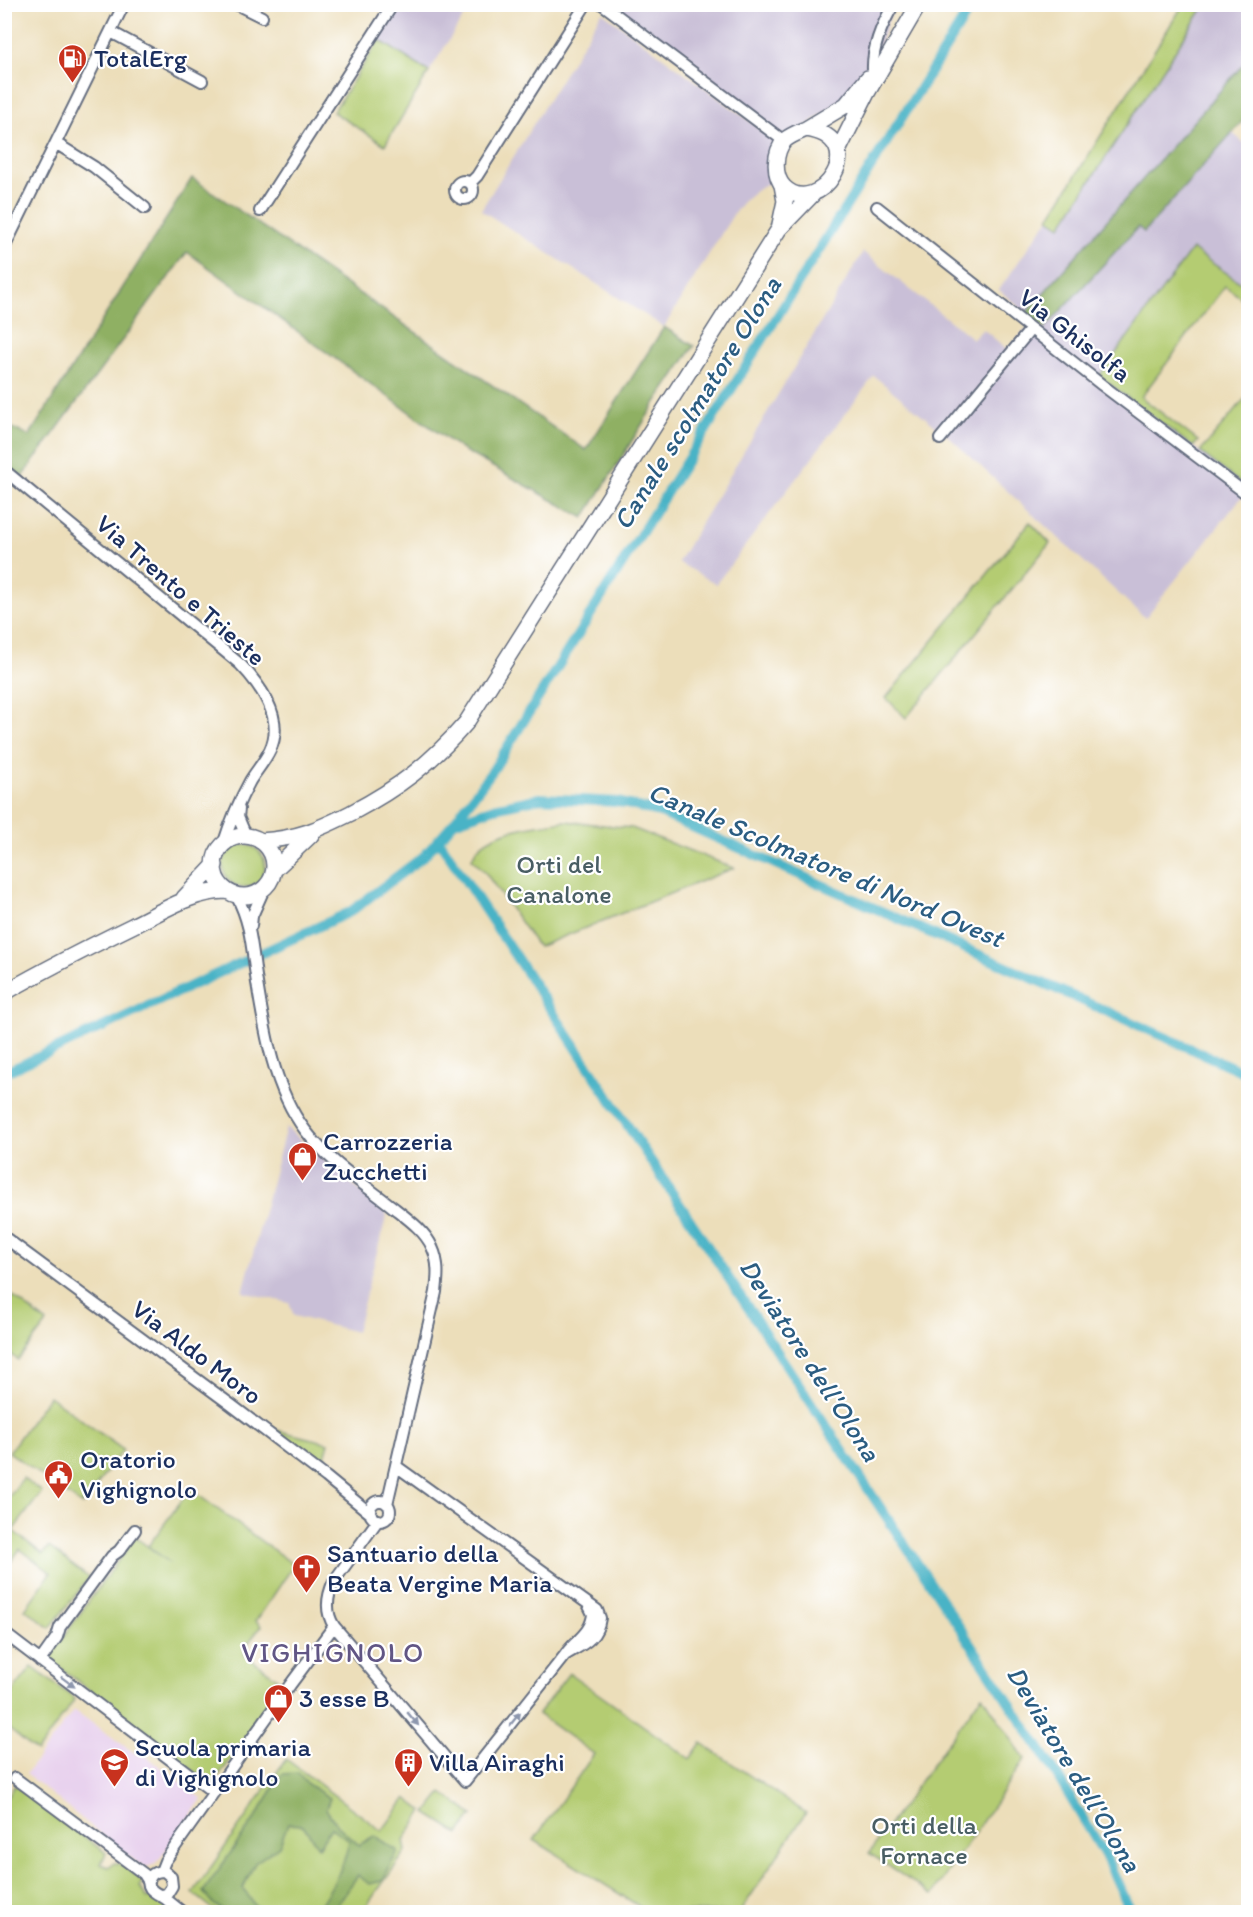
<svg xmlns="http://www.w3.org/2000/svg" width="1253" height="1917" viewBox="0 0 1253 1917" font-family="Itim,sans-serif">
<rect width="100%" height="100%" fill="#fff"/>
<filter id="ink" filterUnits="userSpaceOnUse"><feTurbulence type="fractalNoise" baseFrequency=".0167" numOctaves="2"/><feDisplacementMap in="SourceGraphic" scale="12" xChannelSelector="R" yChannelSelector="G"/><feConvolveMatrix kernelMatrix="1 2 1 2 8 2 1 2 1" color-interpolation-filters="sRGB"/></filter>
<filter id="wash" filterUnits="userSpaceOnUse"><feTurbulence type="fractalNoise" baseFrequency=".008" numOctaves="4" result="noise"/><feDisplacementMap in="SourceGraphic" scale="24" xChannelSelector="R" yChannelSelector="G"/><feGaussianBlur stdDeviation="1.35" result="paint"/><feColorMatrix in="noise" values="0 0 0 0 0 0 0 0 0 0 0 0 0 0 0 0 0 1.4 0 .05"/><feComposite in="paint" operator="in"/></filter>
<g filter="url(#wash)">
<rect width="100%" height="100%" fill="#ecdeba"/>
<path fill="#e8d2ee" d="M74 1710 137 1755 141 1752 202 1799 156 1864 146 1867 136 1862 26 1774Z"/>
<path fill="#c9bfd7" d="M396 5H471L429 72 375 37Z
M613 5H894L873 62 860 88 784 141 638 28Z
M1205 5H1248V59L1026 313 999 290 1049 218 1061 225Z
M602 12 778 142 773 181 757 189 742 203 733 215 664 327 481 210Z
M1231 132 1248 146V270L1240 282 1192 249 1100 375 1248 489 1145 618 949 437 874 376 716 584 678 562 863 252 973 339 983 329 1008 350 1025 330 1036 338 1139 226 1144 231Z
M286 1127 387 1214 356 1332 294 1316 289 1303 243 1292Z"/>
<path fill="#b4cc72" stroke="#687e68" stroke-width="1.5" d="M1183 5H1205L1061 226 1049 218Z
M379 40 429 72 385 145 333 112Z
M1192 249 1248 288V303L1225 286 1141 397 1198 441 1193 447 1099 376Z
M1248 395V489L1200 452Z
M1030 522 1050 543 906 718 886 698Z
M565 821 632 828 734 868 538 947 485 872 472 859C480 829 539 825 565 821Z
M223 866a21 21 0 1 1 42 0a21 21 0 1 1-42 0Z
M5 1290 47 1323 18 1360 5 1350Z
M49 1396 123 1450 82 1505 9 1452Z
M268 1428 329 1443 322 1467Z
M23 1478 42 1492 14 1529 5 1521V1502Z
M190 1489 294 1565 256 1621 261 1626 244 1649 246 1651 244 1654 284 1683 215 1782H208L48 1658 135 1537 170 1563 148 1546Z
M4 1524 43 1554 49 1547 89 1578 50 1628 25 1609 51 1573 20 1549 5 1570Z
M32 1667 75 1699 37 1752 5 1726V1701Z
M569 1673 690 1759 701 1743 806 1813 740 1912H648L534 1840 594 1754 538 1714Z
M982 1695 1025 1759 932 1895 869 1853Z
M286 1759 382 1831 406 1798 423 1811 404 1840 406 1851 362 1912H217L193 1893Z
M15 1785 106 1853 101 1864 108 1867 114 1863 121 1864 142 1880 140 1887 146 1897 159 1900 173 1912H5L4 1800Z
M442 1793 473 1815 459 1834 426 1813Z"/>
<path fill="#8fb064" stroke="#557061" stroke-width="1.5" d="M1248 59V115L1144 232 1138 227 1045 328 1026 313Z
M192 178 586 450 664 327 694 346 656 402 584 518 461 449 187 252 19 481 7 470 11 465 5 458 4 424 29 436Z
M298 1773 309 1785 330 1798 326 1809 337 1825 359 1845 374 1836 398 1851 382 1881 369 1884 358 1875 332 1912H315C330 1891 346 1865 349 1840L331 1828 318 1847 303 1825 288 1824 279 1846 255 1863 243 1888 253 1903 263 1912C234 1913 221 1917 203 1892L258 1814 282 1774Z"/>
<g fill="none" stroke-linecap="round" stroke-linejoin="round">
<path stroke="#48b3c6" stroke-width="10" d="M454 822 493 770 973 4
M438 839 1050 1764 1105 1855 1131 1912
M4 1073 350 912 424 856 454 822 494 808 540 798 618 802 658 812 1248 1074"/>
</g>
</g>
<g filter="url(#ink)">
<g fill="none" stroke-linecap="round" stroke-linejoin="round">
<defs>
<path id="street" d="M236 4 262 17
M602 4 784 141
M111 32 202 81
M873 70C872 47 882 24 894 4
M57 144 94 167 145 208
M455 190a9 9 0 1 1 18 0a9 9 0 1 1-18 0Z
M470 183 477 176 586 4
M877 207 1102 385 1248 495
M260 211 393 4
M4 248 124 4
M940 439 1031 329
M4 470 240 664C261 686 285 719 270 750 265 761 256 771 250 781 239 801 230 823 223 845
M239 809 238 817 246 836
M236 895C252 924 252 952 257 983 265 1033 274 1089 305 1130 328 1161 364 1184 394 1208 408 1219 425 1231 432 1247 439 1262 438 1276 436 1292L387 1504
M251 926 252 916 264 889
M4 1237 230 1404 326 1477 371 1514
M396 1466 597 1610 600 1618C597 1640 581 1645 565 1655 575 1640 591 1634 593 1614L588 1604
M370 1511a10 10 0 1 1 20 0a10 10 0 1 1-20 0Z
M378 1520 334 1581C327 1596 325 1612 334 1626L465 1781 565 1655
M4 1633 213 1792
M40 1661 57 1637 60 1627 112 1556 119 1551 135 1530
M15 1778 144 1874 149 1882
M161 1871 165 1861 290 1685 334 1626
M161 1895 167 1894 172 1886 171 1877 164 1871C158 1871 154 1872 151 1876 142 1890 160 1894 167 1900 172 1904 177 1908 182 1912"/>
<path id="secondary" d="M806 129C875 139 818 221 784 187 773 176 774 152 785 140 791 135 799 132 806 129Z
M806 129 846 105 868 78
M838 151 867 93 919 4
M779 229 785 201 782 185
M214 866a30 30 0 1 1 60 0a30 30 0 1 1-60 0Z
M260 841C297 839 319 829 351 813 400 787 430 764 466 723L779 229 813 194
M274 870 311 835
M184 898 215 865
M4 993C46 969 89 947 132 926 163 911 193 891 227 891"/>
</defs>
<use href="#street" stroke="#646c7e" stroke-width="14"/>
<use href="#secondary" stroke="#646c7e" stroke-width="18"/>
<use href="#street" stroke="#fff" stroke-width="10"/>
<use href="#secondary" stroke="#fff" stroke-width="15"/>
</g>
<defs><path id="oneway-solid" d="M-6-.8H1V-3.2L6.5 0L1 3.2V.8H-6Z" transform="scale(1.5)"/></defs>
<g fill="#8d97ae">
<use href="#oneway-solid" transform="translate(68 1682) rotate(37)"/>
<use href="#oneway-solid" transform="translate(413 1719) rotate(50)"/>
<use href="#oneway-solid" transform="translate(515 1719) rotate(-51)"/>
</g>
</g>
<defs>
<symbol id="fuel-pin" viewBox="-11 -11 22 30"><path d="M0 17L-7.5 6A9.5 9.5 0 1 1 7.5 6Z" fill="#c8321e" stroke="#fff"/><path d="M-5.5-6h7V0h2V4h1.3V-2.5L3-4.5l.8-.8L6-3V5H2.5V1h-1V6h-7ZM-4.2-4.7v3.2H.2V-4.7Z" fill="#fff"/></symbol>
<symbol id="shop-pin" viewBox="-11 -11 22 30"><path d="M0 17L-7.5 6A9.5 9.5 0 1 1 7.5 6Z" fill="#c8321e" stroke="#fff"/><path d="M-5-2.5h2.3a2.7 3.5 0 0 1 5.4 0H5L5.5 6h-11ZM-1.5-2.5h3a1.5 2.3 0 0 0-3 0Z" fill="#fff"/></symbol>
<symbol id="civic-pin" viewBox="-11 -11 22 30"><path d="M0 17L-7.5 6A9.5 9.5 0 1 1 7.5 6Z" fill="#c8321e" stroke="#fff"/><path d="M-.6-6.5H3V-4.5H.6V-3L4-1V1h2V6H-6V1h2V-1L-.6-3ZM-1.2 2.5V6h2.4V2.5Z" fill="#fff"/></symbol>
<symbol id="church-pin" viewBox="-11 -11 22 30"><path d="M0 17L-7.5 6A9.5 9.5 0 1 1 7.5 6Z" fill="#c8321e" stroke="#fff"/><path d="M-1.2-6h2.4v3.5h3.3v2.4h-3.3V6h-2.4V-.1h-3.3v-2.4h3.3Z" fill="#fff"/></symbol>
<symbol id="school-pin" viewBox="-11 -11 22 30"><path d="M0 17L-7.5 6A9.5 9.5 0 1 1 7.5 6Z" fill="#c8321e" stroke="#fff"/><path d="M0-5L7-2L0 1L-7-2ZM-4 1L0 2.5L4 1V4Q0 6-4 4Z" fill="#fff"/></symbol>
<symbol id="building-pin" viewBox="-11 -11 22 30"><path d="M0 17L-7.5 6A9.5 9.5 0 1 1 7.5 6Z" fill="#c8321e" stroke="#fff"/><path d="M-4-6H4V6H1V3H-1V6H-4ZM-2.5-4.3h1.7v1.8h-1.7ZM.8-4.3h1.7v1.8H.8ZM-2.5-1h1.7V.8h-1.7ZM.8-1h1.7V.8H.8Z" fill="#fff"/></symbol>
</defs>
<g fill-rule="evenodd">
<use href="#fuel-pin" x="56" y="42" width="33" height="45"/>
<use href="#shop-pin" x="286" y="1140" width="33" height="45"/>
<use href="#civic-pin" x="42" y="1458" width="33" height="45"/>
<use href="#church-pin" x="290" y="1552" width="33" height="45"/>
<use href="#shop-pin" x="262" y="1682" width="33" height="45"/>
<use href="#school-pin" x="98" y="1746" width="33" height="45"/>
<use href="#building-pin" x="392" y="1746" width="33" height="45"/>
</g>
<g text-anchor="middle" stroke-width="4.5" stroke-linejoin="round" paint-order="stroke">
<g font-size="26" fill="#1b2f5e" stroke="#fff" text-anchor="start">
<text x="94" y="67">TotalErg</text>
<text x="323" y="1150">Carrozzeria<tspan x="323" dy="30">Zucchetti</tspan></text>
<text x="80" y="1468">Oratorio<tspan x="80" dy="30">Vighignolo</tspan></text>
<text x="327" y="1562">Santuario della<tspan x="327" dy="30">Beata Vergine Maria</tspan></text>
<text x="299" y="1707">3 esse B</text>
<text x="135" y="1756">Scuola primaria<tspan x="135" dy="30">di Vighignolo</tspan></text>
<text x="429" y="1771">Villa Airaghi</text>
</g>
<g font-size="26" fill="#1b2f5e" stroke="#fff">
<text transform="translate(1075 335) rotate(38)" y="9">Via Ghisolfa</text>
<text transform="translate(181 590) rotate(41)" y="9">Via Trento e Trieste</text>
<text transform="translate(197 1352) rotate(37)" y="9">Via Aldo Moro</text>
</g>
<g font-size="26" fill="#495e64" stroke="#fff">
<text x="559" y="873">Orti del<tspan x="559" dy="30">Canalone</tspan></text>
<text x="924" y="1834">Orti della<tspan x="924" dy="30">Fornace</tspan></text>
</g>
<g font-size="27" font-style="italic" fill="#2b5d82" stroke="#fff">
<text transform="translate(697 403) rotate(-58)" y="9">Canale scolmatore Olona</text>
<text transform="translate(826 865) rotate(23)" y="9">Canale Scolmatore di Nord Ovest</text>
<text transform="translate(810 1360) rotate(57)" y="9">Deviatore dell'Olona</text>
<text transform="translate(1074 1769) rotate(59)" y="9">Deviatore dell'Olona</text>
</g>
<g font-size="28" letter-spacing="1.5" fill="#615685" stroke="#fff">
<text x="333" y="1662">VIGHIGNOLO</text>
</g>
</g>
<rect width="1253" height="1917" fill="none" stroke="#fff" stroke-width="24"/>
</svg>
